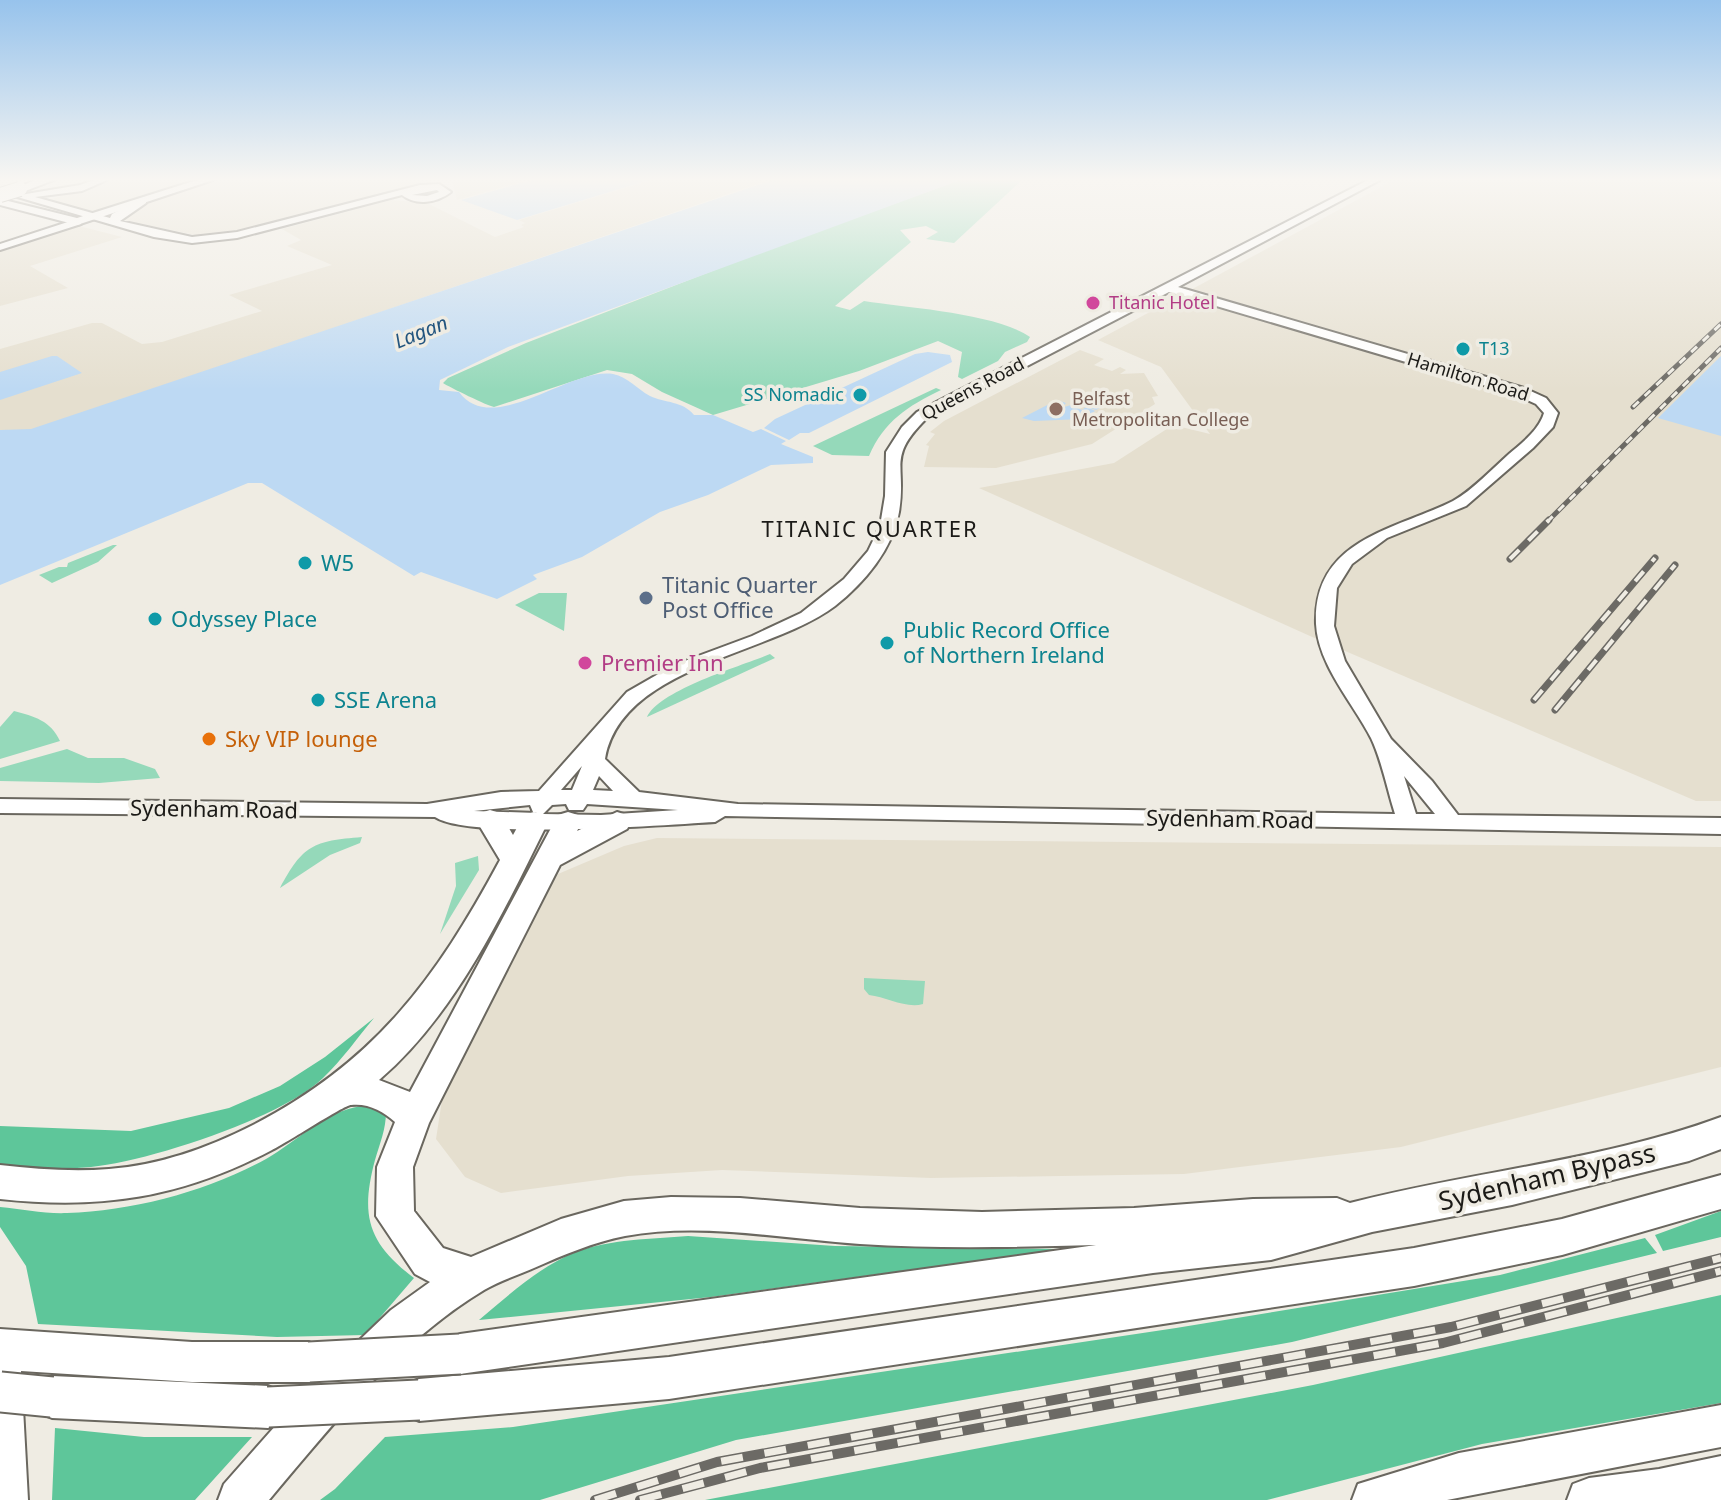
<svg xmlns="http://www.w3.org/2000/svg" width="1721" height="1500" viewBox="0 0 1721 1500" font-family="'Noto Sans',sans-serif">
<rect width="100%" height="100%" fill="#efece3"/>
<path fill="#e5dfcf" d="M110 180H429L419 186 255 227 200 236 88 213 46 201Z
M452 180H528L457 200Z
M652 180H769L34 430 0 432V349L92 323H102L142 344 162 342 262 311 229 295 332 265 287 246 301 240 282 229 391 200 427 203 495 237 524 227 521 225 525 223 519 220Z
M1394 180H1721V801H1696L1310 636 979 488 1114 463 1173 425 1210 434 1161 367 1098 340Z
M75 225 122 237 30 266 68 288 0 306V249Z
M1080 350 1104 359 1094 365 1112 371 1120 367 1126 370 1120 374 1144 373 1158 396 1152 397 1155 404 1092 444 996 468 924 467 929 446 926 445 935 434 930 432 944 421Z
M657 838 1721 847V1067L1401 1147 1184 1174 931 1178 722 1170 628 1176 501 1193 465 1177 436 1139 442 1100 509 958 558 874 624 846Z"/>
<path fill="#95d9ba" d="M960 180H1022L954 243 926 239 938 232 926 226 900 230 911 242 835 306 850 310 864 301C908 308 995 313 1030 337L1027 342 1005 352 998 361 962 379 958 377 962 352 938 341 859 371 713 415 662 392 632 374 607 370 494 407C488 406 449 387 443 383L448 378 526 343 764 251Z
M936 388 941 390C908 406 884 421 869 456L832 455 813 446Z
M113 545H117L98 562 52 583 39 575 59 567H67L68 563Z
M539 593H567L564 631 515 605Z
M770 654 775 658 647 717C659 690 741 666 770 654Z
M14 711C34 716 51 721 60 741L0 759V727Z
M67 749 88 758H124L155 769 160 778 99 783 0 781V768Z
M362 837 360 843 330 855 280 888C303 845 313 841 362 837Z
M478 856 479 870 440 934 456 886 455 863Z
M864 978 925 981 923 1004C906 1009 887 997 869 995L864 989Z"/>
<path fill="#5ec69a" d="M374 1018C358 1037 342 1060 323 1078 282 1118 149 1161 91 1167 61 1170 31 1169 0 1167V1126L131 1131 229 1108 280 1086 325 1057Z
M362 1106 376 1107 386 1112C386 1129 380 1143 375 1160 360 1216 368 1243 414 1278L365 1335 277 1337 38 1324 26 1266 0 1227V1207C22 1209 45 1214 67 1213 134 1211 208 1191 266 1159 298 1141 324 1111 362 1106Z
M1721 1211V1237L1663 1251 1655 1235Z
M688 1236 835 1246 1061 1249 711 1297 479 1320C509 1295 540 1266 576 1252 610 1239 652 1239 688 1236Z
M1645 1238 1657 1253 1292 1342 736 1440 540 1500H320L335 1489 385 1437 513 1427 1176 1328 1500 1275Z
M1721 1295V1403L1482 1444 1267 1500H705L1313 1385Z
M55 1428 144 1437H252L195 1500H52Z"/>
<path fill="#bdd9f3" d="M532 180H649L517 220 461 200Z
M773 180H960L508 347 440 380 439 390 459 392C493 438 569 367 613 374 628 377 637 389 650 396 665 403 683 401 694 415H713L753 432 761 429 786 441 781 444 813 457V463L771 465 708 495 660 512 582 557 533 575 537 579 497 599 421 572 414 576 262 483H248L0 585V430L31 429Z
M928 352 950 355 952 362 809 433H800L789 440 764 428 775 419 915 354Z
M52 356H57L82 373 0 400V372Z
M1721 356V436L1658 418Z
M1096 398 1114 400 1096 410 1087 407 1095 411 1083 419 1034 421 1022 418 1057 400 1066 403 1061 408 1071 405 1082 410 1086 407 1077 404Z"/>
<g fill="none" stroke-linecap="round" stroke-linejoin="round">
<defs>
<path id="secondary" d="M94 180H107L82 191 35 197 110 218 112 214 140 199H146V203L120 221 192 237 237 232 420 185 439 184 451 192C437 203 416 206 402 195L237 238 192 243 154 237 14 196 80 185ZM437 190 439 192 427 196 412 195Z
M1368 180H1380L1178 287 1524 388 1546 398 1558 413 1553 427 1533 448 1466 506 1387 538 1352 564 1337 588 1334 626 1345 661 1391 739 1432 781 1458 815 1721 818V834L725 816 715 822C665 825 470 840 435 817L0 813V799L427 804 501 792 539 791 627 692 674 665 752 636 801 613 844 579 868 551 880 526 885 496 886 452 902 427 917 412ZM1169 292 1514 394 1536 404 1544 413C1539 430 1522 443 1509 454 1492 469 1473 490 1453 501 1395 530 1313 539 1316 624 1318 665 1353 703 1371 738 1382 761 1387 789 1395 814L738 804 639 792 605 759C621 666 770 655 835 606 864 583 893 549 899 512 907 464 886 458 927 418ZM582 766 572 790H561ZM599 776 613 791 593 790ZM1404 776 1435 814H1416ZM566 804 569 810H583L587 804 678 810 601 815 543 814 552 805ZM530 805 533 812 537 813 474 811Z
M77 219 81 220V224L0 250V244Z"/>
<path id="primary" d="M197 180H213L77 225 0 205V199L77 218Z"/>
<path id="highway" d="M35 180H54L20 193 14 189Z
M490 810 500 813 513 835 524 815 534 812 544 815 548 822C504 911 456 1014 379 1080L410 1092 558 815 568 812 578 815 582 822 577 831 617 812 627 815 631 822 627 829 560 865 429 1123 413 1167 414 1211 443 1248 471 1257 561 1219 624 1201 671 1197 740 1198 860 1208 982 1212 1134 1208 1253 1199 1337 1198 1350 1203C1473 1171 1602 1161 1721 1117V1149L1689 1161 1512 1205 1372 1232 1271 1260 1153 1273 460 1374 446 1368 440 1354 446 1340 460 1334 1096 1245C1017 1247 939 1249 860 1244 782 1239 703 1222 625 1236 594 1242 563 1255 534 1268 518 1275 499 1281 484 1290 399 1341 332 1425 269 1500H218L224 1484 277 1424 268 1428 52 1418 37 1412 31 1397 37 1382 52 1376 268 1386 283 1392 289 1407 286 1414 321 1378 309 1382H192L21 1371 28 1500H0V1329L192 1342H309L323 1348 329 1362 324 1374 391 1310 430 1282 415 1274 376 1216 377 1167 395 1122C383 1111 368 1103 351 1105 344 1105 285 1144 272 1150 181 1198 101 1210 0 1199V1165C36 1169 73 1172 109 1169 160 1165 208 1148 253 1125 375 1062 436 979 500 860L476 820 480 813Z
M1721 1175V1209L1562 1255 1414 1286 669 1399 419 1421 404 1415 398 1400 404 1385 419 1379 669 1357 1414 1248 1562 1219Z
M1721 1405V1447L1447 1500H1352L1358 1484 1459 1453Z
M1721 1456V1500H1567L1573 1484 1589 1478 1659 1469Z"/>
</defs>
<use href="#secondary" stroke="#6a675f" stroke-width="4"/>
<use href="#primary" stroke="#6a675f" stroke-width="4"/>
<use href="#highway" stroke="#6a675f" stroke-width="4"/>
<use href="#secondary" fill="#fff" fill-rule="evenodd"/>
<use href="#primary" fill="#fff" fill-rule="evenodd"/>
<use href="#highway" fill="#fff" fill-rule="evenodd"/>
<defs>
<path id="rail-far2" d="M1633 407 1721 324
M1547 522 1721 348"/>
<path id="rail-far1" d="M1510 559 1549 520
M1534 700 1655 558
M1555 710 1675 565"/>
<path id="rail" d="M595 1500 717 1462 1451 1327 1721 1258
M640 1500 760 1468 1443 1343 1721 1271"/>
</defs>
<use href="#rail-far2" stroke="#6c6a65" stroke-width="5"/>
<use href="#rail-far1" stroke="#6c6a65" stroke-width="7"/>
<use href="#rail" stroke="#6c6a65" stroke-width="10"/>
<use href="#rail-far2" stroke="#efece3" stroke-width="3" stroke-dasharray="8" stroke-linecap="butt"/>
<use href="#rail-far1" stroke="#efece3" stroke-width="4" stroke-dasharray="13" stroke-linecap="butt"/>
<use href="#rail" stroke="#efece3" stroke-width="7" stroke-dasharray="22" stroke-linecap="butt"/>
<defs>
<path id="highway-bridge-far1" d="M0 195 20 189"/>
<path id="highway-bridge" d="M309 1362 460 1354
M0 1392 52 1397
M268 1407 419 1400"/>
</defs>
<use href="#highway-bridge-far1" stroke="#6a675f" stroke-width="16" stroke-linecap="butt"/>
<use href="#highway-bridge" stroke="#6a675f" stroke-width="43" stroke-linecap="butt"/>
<use href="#highway-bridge-far1" stroke="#fff" stroke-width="14"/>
<use href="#highway-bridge" stroke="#fff" stroke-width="39"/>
</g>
<linearGradient id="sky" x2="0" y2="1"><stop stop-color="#97c3ec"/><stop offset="0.46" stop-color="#f8f6f2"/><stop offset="1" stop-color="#f8f6f2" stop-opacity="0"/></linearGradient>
<rect width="1721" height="390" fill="url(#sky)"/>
<g fill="#d1479c" stroke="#efece3" stroke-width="3">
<circle cx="1093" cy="303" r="8"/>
<circle cx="585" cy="663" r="8"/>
</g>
<g fill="#0f9aa8" stroke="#efece3" stroke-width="3">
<circle cx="1463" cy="349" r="8"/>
<circle cx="860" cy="395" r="8"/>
<circle cx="305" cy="563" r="8"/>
<circle cx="155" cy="619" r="8"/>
<circle cx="887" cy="643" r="8"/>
<circle cx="318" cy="700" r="8"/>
</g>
<circle fill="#8d6e63" stroke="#efece3" stroke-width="3" cx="1056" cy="409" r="8"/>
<circle fill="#5c6f8a" stroke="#efece3" stroke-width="3" cx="646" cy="598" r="8"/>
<circle fill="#e8710a" stroke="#efece3" stroke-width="3" cx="209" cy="739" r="8"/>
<g text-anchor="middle" stroke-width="7" stroke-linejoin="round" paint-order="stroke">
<g font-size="18" fill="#b23c85" stroke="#efece3" text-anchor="start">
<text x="1109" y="309">Titanic Hotel</text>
</g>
<g font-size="18" fill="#0d838f" stroke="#efece3" text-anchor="start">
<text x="1479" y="355">T13</text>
<text x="844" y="401" text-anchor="end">SS Nomadic</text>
</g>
<g font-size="18" fill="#1b1a17" stroke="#efece3">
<text transform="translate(1468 377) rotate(17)" y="6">Hamilton Road</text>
<text transform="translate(973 389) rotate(-28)" y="6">Queens Road</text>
</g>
<g font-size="18" fill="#785e54" stroke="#efece3" text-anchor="start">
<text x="1072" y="405">Belfast<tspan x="1072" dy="21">Metropolitan College</tspan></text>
</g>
<g font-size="20" font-style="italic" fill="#23557f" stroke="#efece3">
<text transform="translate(421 332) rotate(-22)" y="7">Lagan</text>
</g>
<g font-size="22" letter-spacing="2" fill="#1b1a17" stroke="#efece3">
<text x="870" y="537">TITANIC QUARTER</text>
</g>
<g font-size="22" fill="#0d838f" stroke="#efece3" text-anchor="start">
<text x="321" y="571">W5</text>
<text x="171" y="627">Odyssey Place</text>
<text x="903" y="638">Public Record Office<tspan x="903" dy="25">of Northern Ireland</tspan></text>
<text x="334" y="708">SSE Arena</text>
</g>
<g font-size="22" fill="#4e5e75" stroke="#efece3" text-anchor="start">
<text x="662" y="593">Titanic Quarter<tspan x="662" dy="25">Post Office</tspan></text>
</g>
<g font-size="22" fill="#b23c85" stroke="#efece3" text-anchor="start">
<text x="601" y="671">Premier Inn</text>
</g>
<g font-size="22" fill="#c56008" stroke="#efece3" text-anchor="start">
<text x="225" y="747">Sky VIP lounge</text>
</g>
<g font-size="22" fill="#1b1a17" stroke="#efece3">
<text transform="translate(214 809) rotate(1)" y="8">Sydenham Road</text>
<text transform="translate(1230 819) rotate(1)" y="8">Sydenham Road</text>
</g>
<g font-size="26" fill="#1b1a17" stroke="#efece3">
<text transform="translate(1547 1177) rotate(-13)" y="9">Sydenham Bypass</text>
</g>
</g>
</svg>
